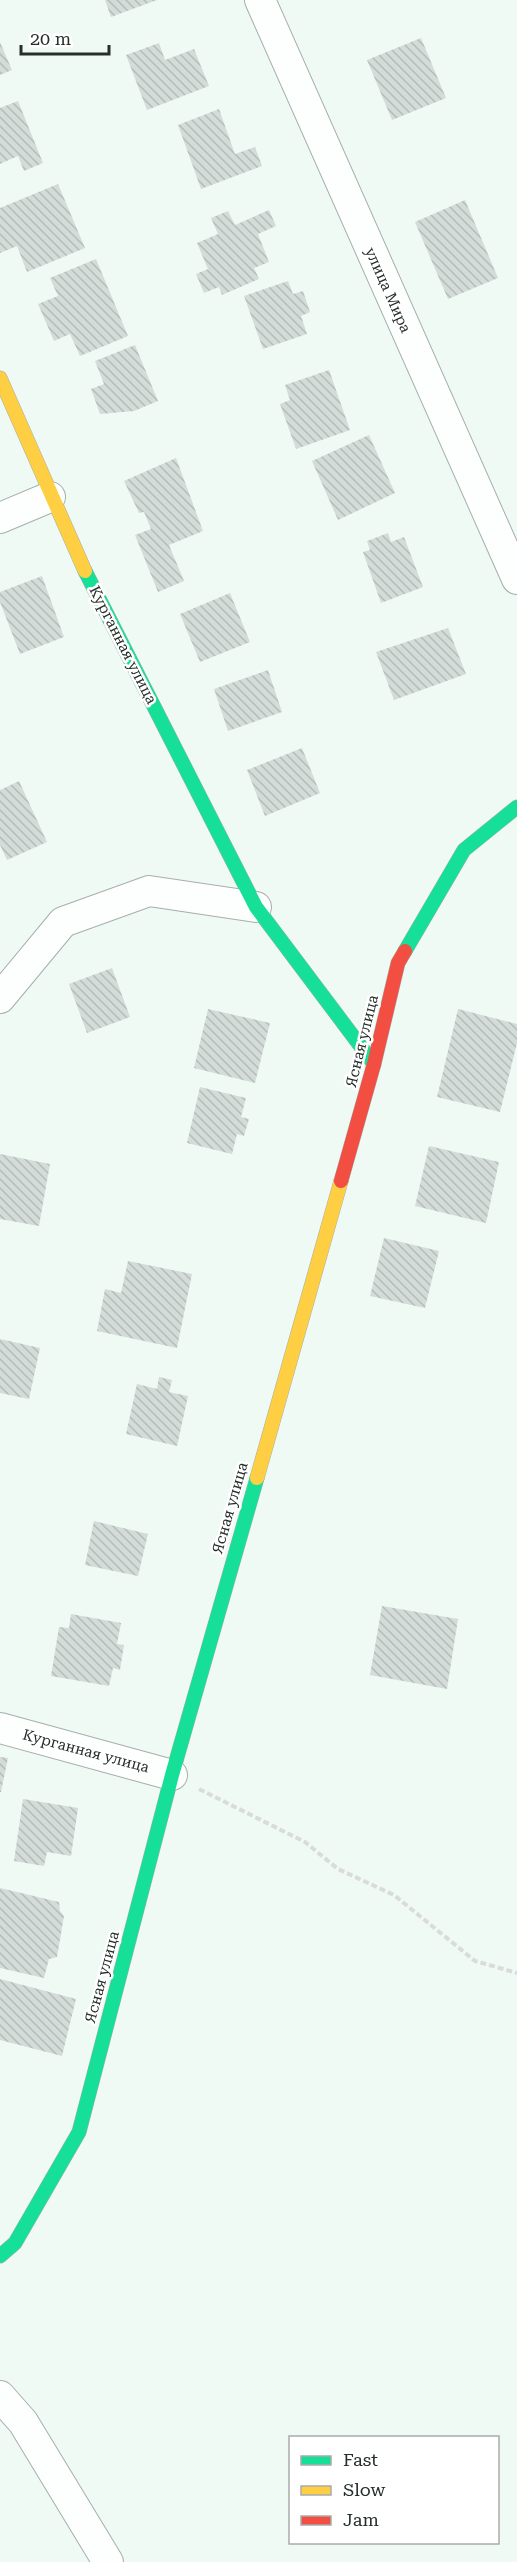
<svg xmlns="http://www.w3.org/2000/svg" width="517" height="2562" viewBox="0 0 517 2562" font-family="'Roboto Serif',serif">
<defs>
<pattern id="building-back-hatch" width="6" height="6" patternUnits="userSpaceOnUse" patternTransform="scale(1.5)"><rect width="6" height="6" fill="#d3dcd8"/><path d="M-1 5l2 2M0 0l6 6M5-1l2 2" fill="none" stroke="#b5bdba"/></pattern>
</defs>
<rect width="100%" height="100%" fill="#f0faf5"/>
<path fill="url(#building-back-hatch)" d="M105 0H157L111 17Z
M421 38 446 98 392 120 367 60Z
M0 42 12 70 0 75Z
M159 43 165 60 194 49 209 86 147 110 126 55Z
M18 101 43 163 24 171 18 156 0 164V108Z
M219 109 235 154 255 147 262 166 201 189 178 125Z
M58 184 85 248 27 272 17 246 0 253V208Z
M465 200 498 278 448 299 415 222Z
M269 210 276 226 258 234 269 262 254 268 259 279 222 295 219 287 204 293 196 274 208 269 197 243 218 234 211 218 228 211 235 225Z
M96 259 128 336 80 356 70 334 54 341 38 304 58 296 50 278Z
M288 281 293 294 303 291 310 312 301 316 307 334 263 349 244 296Z
M135 345 158 401 134 411 100 414 91 389 104 384 95 361Z
M329 370 350 430 296 449 280 404 290 400 285 385Z
M369 435 395 493 338 520 312 461Z
M176 458 203 531 169 545 184 581 158 592 135 535 151 529 144 512 139 513 124 481Z
M388 533 391 542 404 537 423 587 381 603 363 552 370 550 367 541Z
M42 576 64 637 20 654 0 602V592Z
M230 593 250 642 200 662 180 614Z
M448 628 466 674 394 700 376 652Z
M268 670 282 712 228 731 214 689Z
M302 748 320 793 265 816 247 770Z
M19 781 47 842 7 860 0 845V790Z
M112 968 130 1017 87 1033 69 984Z
M208 1009 270 1023 255 1083 194 1068Z
M458 1009 517 1024V1043L500 1112 437 1097Z
M200 1087 246 1098 241 1117 249 1119 244 1136 237 1134 232 1154 187 1143Z
M429 1146 499 1162 486 1223 415 1206Z
M0 1154 50 1164 39 1226 0 1219Z
M384 1238 439 1251 425 1308 370 1296Z
M128 1261 192 1274 177 1348 97 1331 105 1289 121 1293Z
M0 1339 40 1348 29 1399 0 1393Z
M159 1377 172 1380 169 1392 188 1396 177 1446 126 1434 137 1384 157 1389Z
M94 1521 148 1534 138 1576 85 1565Z
M382 1606 458 1619 447 1689 370 1675Z
M71 1614 121 1623 117 1644 124 1645 120 1670 113 1668 109 1686 51 1676 59 1627 69 1628Z
M0 1757 8 1758 1 1792H0Z
M23 1799 78 1808 71 1856 47 1852 44 1866 14 1861Z
M0 1888 59 1902 60 1911 64 1916 57 1957 49 1959 44 1978 0 1968Z
M0 1979 76 1999 62 2056 0 2040Z"/>
<g fill="none" stroke-linecap="round" stroke-linejoin="round">
<defs>
<path id="street" d="M260 0 517 579
M0 518 50 497
M0 998 63 922 149 891 256 907
M0 1728 172 1775
M0 2396 23 2422 108 2562"/>
<path id="fast" d="M85 571 256 907 374 1064
M405 951 464 850 517 807
M0 2256 15 2243 79 2132 172 1775 257 1478"/>
<path id="slow" d="M0 378 85 571
M257 1478 341 1181"/>
<path id="jam" d="M341 1181 374 1064 398 963 405 951"/>
</defs>
<use href="#street" stroke="#a6afaa" stroke-width="32"/>
<use href="#fast" stroke="#a6afaa" stroke-width="15"/>
<use href="#slow" stroke="#a6afaa" stroke-width="15"/>
<use href="#jam" stroke="#a6afaa" stroke-width="15"/>
<path stroke="#d9dcdb" stroke-width="4" stroke-dasharray="6 3" stroke-linecap="butt" d="M199 1789 305 1842 338 1869 394 1895 475 1961 517 1973"/>
<use href="#street" stroke="#fdfefe" stroke-width="30"/>
<use href="#fast" stroke="#16e098" stroke-width="14"/>
<use href="#slow" stroke="#ffcf43" stroke-width="14"/>
<use href="#jam" stroke="#f24e42" stroke-width="14"/>
</g>
<g text-anchor="middle" stroke-width="5" stroke-linejoin="round" paint-order="stroke">
<g font-size="15" fill="#262f2b" stroke="#fff">
<text transform="translate(388 290) rotate(66)" y="5">улица Мира</text>
<text transform="translate(123 645) rotate(63)" y="5">Курганная улица</text>
<text transform="translate(362 1041) rotate(-76)" y="5">Ясная улица</text>
<text transform="translate(230 1508) rotate(-74)" y="5">Ясная улица</text>
<text transform="translate(86 1751) rotate(15)" y="5">Курганная улица</text>
<text transform="translate(102 1977) rotate(-75)" y="5">Ясная улица</text>
</g>
</g>
<rect x="289" y="2436" width="210" height="108" fill="#ffffff" stroke="#a8acaa" stroke-width="1.5"/>
<rect x="301" y="2456" width="30" height="9" fill="#16e098" stroke="#a8acaa" stroke-width="1.5"/>
<text x="343" y="2466" font-size="18" fill="#262f2b">Fast</text>
<rect x="301" y="2486" width="30" height="9" fill="#ffcf43" stroke="#a8acaa" stroke-width="1.5"/>
<text x="343" y="2496" font-size="18" fill="#262f2b">Slow</text>
<rect x="301" y="2516" width="30" height="9" fill="#f24e42" stroke="#a8acaa" stroke-width="1.5"/>
<text x="343" y="2526" font-size="18" fill="#262f2b">Jam</text>
<path d="M21 45v9h88v-9" fill="none" stroke="#262f2b" stroke-width="3"/>
<text x="30" y="45" font-size="18" fill="#262f2b" stroke="#ffffff" stroke-width="4.5" paint-order="stroke">20 m</text>
</svg>
